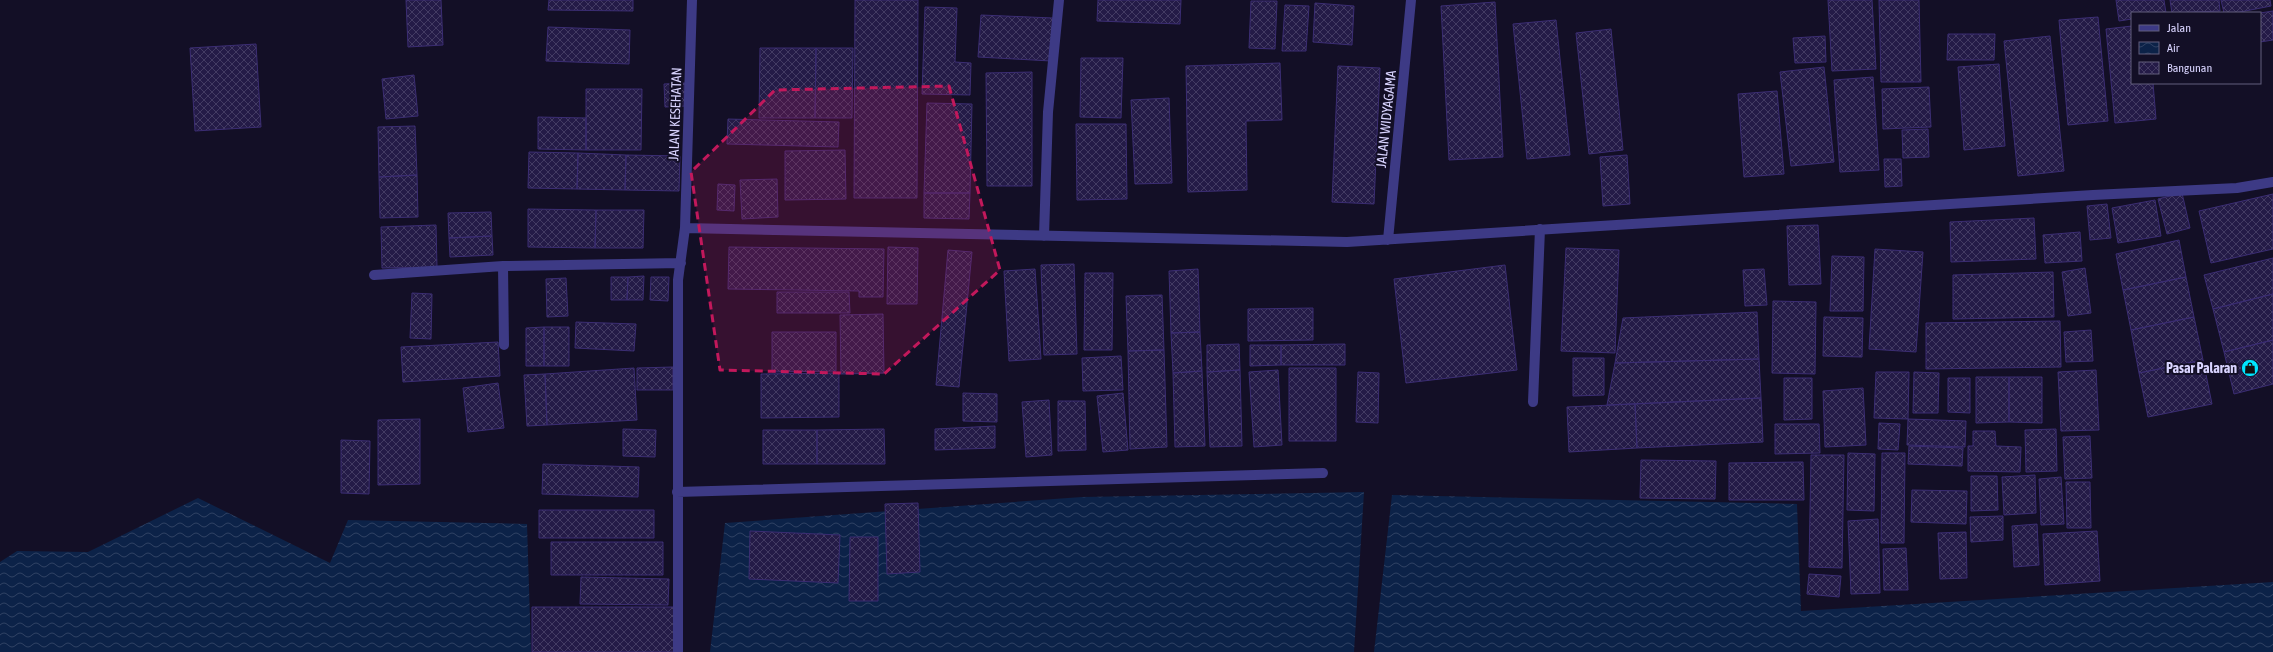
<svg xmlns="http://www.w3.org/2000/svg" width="2273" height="652" viewBox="0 0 2273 652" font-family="'Asap Condensed',sans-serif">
<defs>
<pattern id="water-waves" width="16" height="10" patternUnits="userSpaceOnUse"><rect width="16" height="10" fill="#0c2248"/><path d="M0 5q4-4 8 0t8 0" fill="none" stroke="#2f4163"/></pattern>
<pattern id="building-cross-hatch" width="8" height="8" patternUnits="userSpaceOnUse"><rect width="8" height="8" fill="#241b47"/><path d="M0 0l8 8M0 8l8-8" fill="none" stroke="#433b63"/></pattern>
</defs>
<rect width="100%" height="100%" fill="#130f26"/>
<path fill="url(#water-waves)" d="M1364 492 1354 652H710L725 523 1082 497Z
M1392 495 1797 504 1801 611 2273 582V652H1374Z
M198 498 330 563 348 520 527 524 531 652H0V562L17 551 88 552Z"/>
<path fill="url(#building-cross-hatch)" stroke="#3b2d73" d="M406 0H441L443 45 408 47Z
M549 0H633V11L548 10Z
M855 0H918L917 198H854Z
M1098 0H1181L1180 24 1097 21Z
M1828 0H1872L1876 69 1832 71Z
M1879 0H1919L1921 82H1881Z
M2116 0H2164L2166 13H2132V19L2119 21Z
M2170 0H2219L2220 11 2172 13Z
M2221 0H2270L2271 6 2235 13H2224Z
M1251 1H1277L1275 49 1249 48Z
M1495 2 1503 157 1449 160 1441 6Z
M1315 3 1354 6 1352 45 1313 42Z
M1285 5 1309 6 1306 51H1282Z
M925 7 957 8 955 62 971 63 970 95 922 94Z
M2273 11V40L2260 42V13Z
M981 15 1053 18 1051 61 978 57Z
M2098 17 2108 121 2068 125 2059 20Z
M1556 20 1570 155 1527 159 1513 24Z
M2132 26V83H2153L2156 119 2115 123 2106 29Z
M548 27 630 30 629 64 546 61Z
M1611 29 1623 150 1589 154 1576 33Z
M1948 34H1995L1994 60H1947Z
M1825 36 1826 62 1795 63 1793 38Z
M2050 36 2064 171 2018 176 2004 41Z
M256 44 261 127 195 131 190 48Z
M760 48H816L815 118H759Z
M816 48H853L852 118H815Z
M1081 58H1123L1121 118 1080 117Z
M1280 63 1282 120 1246 121 1247 190 1188 192 1186 66Z
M1999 64 2005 146 1964 150 1958 67Z
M1338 66 1380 68 1374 204 1332 202Z
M1824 67 1834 162 1791 166 1780 72Z
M1032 72V186H987L986 73Z
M414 75 418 116 386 119 382 79Z
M1873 77 1879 170 1840 172 1834 80Z
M685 83 686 106 665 107 664 84Z
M1929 87 1931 127 1883 129 1882 89Z
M586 89H642L641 150H586Z
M1777 91 1784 174 1744 177 1738 94Z
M1169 98 1172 183 1135 184 1131 100Z
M927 103 972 104 970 193H924Z
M538 117 586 118V150L538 149Z
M728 119 839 122 838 147 727 144Z
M1076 124H1126L1127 199 1077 200Z
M415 126 417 175 379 177 378 127Z
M1928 129 1929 157 1903 158 1902 130Z
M845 150 846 199 785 200V151Z
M529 152 578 153 577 189 528 188Z
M578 153 626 155 625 190 577 189Z
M626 155 680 156 679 191 625 190Z
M1627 155 1630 204 1603 206 1600 157Z
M1884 159H1901L1902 186 1885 187Z
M417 175 418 217 380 218 379 177Z
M777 179 778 217 742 219 740 180Z
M718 184 735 185 734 211 717 210Z
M924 193H970L969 219 924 218Z
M2182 193 2190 228 2167 234 2158 199Z
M2273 194V249L2211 263 2199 211Z
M2155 200 2161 236 2118 243 2112 208Z
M2107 204 2111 238 2090 240 2087 206Z
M528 209 596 210 595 248 528 247Z
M596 210H644L643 248H595Z
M491 212 492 236 449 238 448 213Z
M2034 218 2036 259 1951 262 1950 222Z
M436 225 437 267 382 268 381 227Z
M1818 225 1821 284 1789 285 1787 226Z
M2080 232 2082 261 2045 263 2043 235Z
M492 236 493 255 450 257 449 238Z
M2179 240 2186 277 2123 290 2116 254Z
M729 247 884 249 883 297H859V291L728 289Z
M888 247 918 248 917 304H887Z
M1566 248 1619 250 1615 353 1561 351Z
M1875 249 1923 252 1916 352 1869 349Z
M948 250 972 252 959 387 936 385Z
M1832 256 1864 257 1863 311H1830Z
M2273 258V294L2213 309 2204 275Z
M1074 264 1077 354 1044 355 1041 265Z
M1505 265 1517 370 1406 383 1394 279Z
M2085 268 2091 313 2068 316 2062 272Z
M1035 269 1041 359 1009 361 1004 271Z
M1198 269 1200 332 1171 333 1169 271Z
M1764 269 1767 305 1745 306 1743 270Z
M2053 272 2054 317 1953 319V275Z
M1085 273H1113L1112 350H1084Z
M644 276 643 300H627L628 277Z
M611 277H628L627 300H611Z
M651 277H669L668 301 650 300Z
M2186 277 2194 317 2131 330 2123 290Z
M566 278 568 316 547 317 546 279Z
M777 292H849L850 313H777Z
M412 293 432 294 431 339 410 338Z
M2273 294V340L2224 352 2213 309Z
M1162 295 1164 350 1128 351 1126 296Z
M1773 301 1816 302 1815 374 1772 373Z
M1313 308V340L1248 341V309Z
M1757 312 1759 359 1615 363 1623 318Z
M883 314 884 373 841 374 840 315Z
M1824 317 1863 318 1862 357 1823 356Z
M2194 317 2203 360 2139 373 2131 330Z
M2060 321 2061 367 1926 369V323Z
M576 322 636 324 634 351 575 348Z
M544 327H569V366H544Z
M544 327V366H526V328Z
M2091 330 2093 361 2066 362 2064 332Z
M772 332H836V371L772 372Z
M1200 332 1202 371 1173 373 1171 333Z
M2273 340V384L2234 394 2224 352Z
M498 342 500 376 403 382 401 347Z
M1239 344 1240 370 1207 372V345Z
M1345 344V365H1281V345Z
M1250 345H1281V365L1250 366Z
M1164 350 1167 447 1130 449 1128 351Z
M1121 356 1123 390 1083 391 1082 358Z
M1573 358H1604V395L1573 396Z
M1759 359 1761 398 1607 405 1615 363Z
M2203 360 2212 404 2148 417 2139 373Z
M673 367V390H637V368Z
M634 368 637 420 547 425 545 374Z
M1289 368H1336V441H1289Z
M1240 370 1242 446 1210 447 1207 372Z
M1278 370 1282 445 1254 447 1249 372Z
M2096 370 2099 430 2061 431 2058 372Z
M1202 371 1205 446 1175 447 1173 373Z
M1358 372 1379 373 1378 423 1356 422Z
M1876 372H1909L1908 419 1874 418Z
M1914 372 1939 373 1938 413H1913Z
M839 373V417L761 418V374Z
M545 374 547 425 527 426 524 375Z
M1976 377H2009V422L1976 423Z
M2009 377H2042V423L2009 422Z
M1784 378H1812V419L1784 420Z
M1948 378H1970V413L1948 412Z
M498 383 504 428 468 432 463 388Z
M1863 388 1866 445 1825 447 1823 391Z
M963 393 997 394V422L963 421Z
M1123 393 1128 450 1103 452 1097 396Z
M1761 398 1763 442 1637 448 1635 404Z
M1049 400 1052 455 1026 457 1022 402Z
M1058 401H1085L1086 450 1058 451Z
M1635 404 1637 448 1569 452 1567 407Z
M420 419V484L378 485V420Z
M1908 419 1966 421 1965 447 1907 445Z
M1879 423 1900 424 1898 450 1878 449Z
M1775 424H1819L1820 453 1775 454Z
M995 426V448L935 450V429Z
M623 429 656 430 655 457 623 456Z
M884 429 885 464H817V430Z
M2056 429 2057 471 2026 472 2025 430Z
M763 430H817V464H763Z
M1973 431H1995L1996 446 2021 447 2020 472 1968 471V446H1973Z
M2090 436 2092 478 2065 479 2063 437Z
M341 440 370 441 369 494 341 493Z
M1909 446 1963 448 1962 466 1908 464Z
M1848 453 1875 454 1874 511 1847 510Z
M1882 453H1905L1904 543H1881Z
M1811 455H1844L1842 568 1809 567Z
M1641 460 1716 461 1715 499 1640 498Z
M1803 462 1804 500H1729V463Z
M543 464 639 467 638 497 542 494Z
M2035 475 2036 513 2004 515 2002 477Z
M1971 476H1997L1998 510 1971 511Z
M2061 477 2064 524 2041 525 2039 479Z
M2066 482H2090L2091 528H2067Z
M1912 490 1967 491 1966 524 1911 522Z
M918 503 920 572 887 574 885 504Z
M539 510H654V538H539Z
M2003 516V540L1971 542 1970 517Z
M1878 519 1880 593 1851 594 1848 521Z
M2037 524 2039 565 2014 567 2012 526Z
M750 531 840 535 838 583 749 579Z
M2097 531 2100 581 2045 585 2043 534Z
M1966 532 1967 578 1940 579 1938 533Z
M850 537H878V601H849Z
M551 542H663V575H551Z
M1906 548 1908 590H1884L1883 549Z
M1809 574 1841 576 1839 597 1807 594Z
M581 577 669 579 668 605 580 604Z
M532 607H675V652H532Z"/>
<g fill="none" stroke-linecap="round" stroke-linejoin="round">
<path stroke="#3d3a85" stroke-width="10" d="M685 228 1347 242 2093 195 2237 188 2273 182
M1044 236 1048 112 1059 0
M1388 240 1411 0
M503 266 504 345
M374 275 503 266 681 263
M1533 402 1540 229
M677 492 1323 473
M678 652V280L685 228 692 0"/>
</g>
<path fill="#c2185b" fill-opacity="0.2" stroke="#c2185b" stroke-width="3" stroke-dasharray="8 5" stroke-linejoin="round" d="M949 86 1000 270 884 374 720 370 691 172 775 90Z"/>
<defs>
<symbol id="shop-disc" viewBox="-11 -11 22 22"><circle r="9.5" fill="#00e5ff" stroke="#130f26"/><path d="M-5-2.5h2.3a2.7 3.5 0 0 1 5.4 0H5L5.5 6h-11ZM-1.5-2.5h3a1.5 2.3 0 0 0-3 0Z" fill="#111"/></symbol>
</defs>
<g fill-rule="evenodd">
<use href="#shop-disc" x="2240" y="358" width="20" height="20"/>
</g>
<g text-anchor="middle" stroke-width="4" stroke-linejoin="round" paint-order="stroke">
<g font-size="14" fill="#d9d4ff" stroke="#130f26">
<text transform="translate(675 114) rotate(-88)" y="5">JALAN KESEHATAN</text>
<text transform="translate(1386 119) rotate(-84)" y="5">JALAN WIDYAGAMA</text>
</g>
<g font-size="14" font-weight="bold" fill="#d9d4ff" stroke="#130f26" text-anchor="end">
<text x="2237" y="373">Pasar Palaran</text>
</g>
</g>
<rect x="2131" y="12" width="130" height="72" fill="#130f26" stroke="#625e7d"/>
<rect x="2139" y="25" width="20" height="6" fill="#3d3a85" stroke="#625e7d"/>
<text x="2167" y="32" font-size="12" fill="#d9d4ff">Jalan</text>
<rect x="2139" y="42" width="20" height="12" fill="url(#water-waves)" stroke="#625e7d"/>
<text x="2167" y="52" font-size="12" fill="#d9d4ff">Air</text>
<rect x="2139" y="62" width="20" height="12" fill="url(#building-cross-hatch)" stroke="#625e7d"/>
<text x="2167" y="72" font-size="12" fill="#d9d4ff">Bangunan</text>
</svg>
